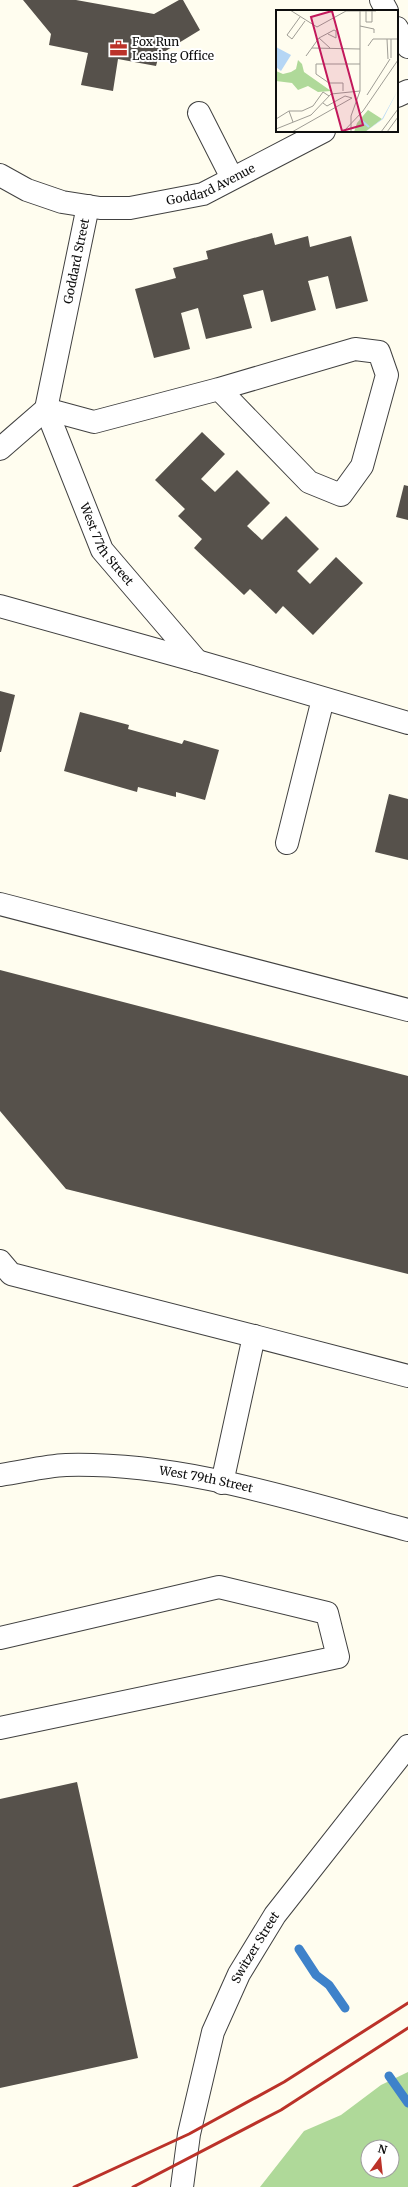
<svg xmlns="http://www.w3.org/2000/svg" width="408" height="2187" viewBox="0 0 408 2187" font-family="Merriweather,serif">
<rect width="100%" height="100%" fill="#fffdef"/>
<path fill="#afd999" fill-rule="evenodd" d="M408 2072V2187H260L304 2131 341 2115 381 2085ZM368 2147H392V2171H368Z"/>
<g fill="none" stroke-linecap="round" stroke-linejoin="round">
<path stroke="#3e82ca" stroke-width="9" d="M299 1949 316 1975 329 1985 345 2008
M389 2076 408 2103"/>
</g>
<path fill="#56514b" d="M23 0H76L154 14 179 0H183L200 30 159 55 156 66 118 59 113 91 81 85 88 53 49 45 51 34Z
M272 233 275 245 308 236 310 247 351 236 368 301 336 309 328 276 308 281 316 310 271 322 263 290 243 295 252 328 206 339 198 308 181 313 190 349 154 358 135 289 176 278 173 268 208 259 206 251Z
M202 432 225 454 201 479 215 492 237 470 270 503 247 526 262 540 286 516 319 549 297 571 310 584 336 557 363 583 313 635 283 606 276 614 250 589 244 595 194 548 202 539 178 516 185 509 155 480Z
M404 485 408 486V520L396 517Z
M0 691 15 695 1 752H0Z
M80 712 129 725 128 729 182 744 184 740 219 750 205 800 176 792V797L138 787 137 792 64 771Z
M389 794 408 799V860L375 852Z
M0 970 408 1076V1274L66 1189 0 1111Z
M77 1782 138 2058 0 2088V1799Z"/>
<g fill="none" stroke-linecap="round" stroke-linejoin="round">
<defs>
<g id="minor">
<path d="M381 0 387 11"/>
<path d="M397 28 408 47"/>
<path d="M397 96 408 91"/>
<path d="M199 113 232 178"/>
<path id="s1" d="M0 175 27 190 62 202 100 208H130L203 194 324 131"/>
<path d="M46 409 94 422 219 389 355 349 379 352 387 375 362 466 341 495 309 482 219 389"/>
<path id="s2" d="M46 409 102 550 197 661"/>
<path id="s3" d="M46 409 88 206"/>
<path d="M0 449 46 409"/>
<path d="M0 606 197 661 408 723"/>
<path d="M287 843 323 699"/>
<path d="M0 904 408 1010"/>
<path d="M0 1261 11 1274 254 1336 222 1483"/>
<path d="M254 1336 408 1376"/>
<path id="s4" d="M0 1475C22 1472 44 1466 66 1465 183 1462 297 1501 408 1530"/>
<path d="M0 1638 219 1587 327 1613 338 1657 0 1728"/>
<path id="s5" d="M182 2187 189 2134 213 2032 239 1974 275 1915 408 1746"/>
</g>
</defs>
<use href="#minor" stroke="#414141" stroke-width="24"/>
<use href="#minor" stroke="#fff" stroke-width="22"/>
<path stroke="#bb3229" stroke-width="3" d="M74 2187 189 2134 284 2082 408 2003
M133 2187 281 2110 408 2028"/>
</g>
<defs>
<symbol id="office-bare" viewBox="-9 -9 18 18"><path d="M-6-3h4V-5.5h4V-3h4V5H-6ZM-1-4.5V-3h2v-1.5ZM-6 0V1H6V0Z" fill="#bb3229" stroke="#fff" stroke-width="2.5" paint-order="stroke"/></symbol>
</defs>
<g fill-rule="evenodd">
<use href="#office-bare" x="106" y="36" width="25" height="25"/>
</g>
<g text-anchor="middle" stroke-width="4" stroke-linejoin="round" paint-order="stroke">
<g font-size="12" fill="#0e0e0e" stroke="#fff" text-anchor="start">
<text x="132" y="46">Fox Run<tspan x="132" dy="14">Leasing Office</tspan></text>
</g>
<g font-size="12" fill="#0e0e0e" stroke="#fff">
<text dy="4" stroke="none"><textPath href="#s1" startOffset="221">Goddard Avenue</textPath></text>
<text dy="4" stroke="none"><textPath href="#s3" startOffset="151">Goddard Street</textPath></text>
<text dy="4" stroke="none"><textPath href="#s2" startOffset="149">West 77th Street</textPath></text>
<text dy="4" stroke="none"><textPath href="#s4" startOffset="208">West 79th Street</textPath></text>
<text dy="4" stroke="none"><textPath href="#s5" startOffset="253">Switzer Street</textPath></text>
</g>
</g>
<g transform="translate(276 10)">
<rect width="122" height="122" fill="#fffdef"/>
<path d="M22 50 26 54 28 62 55 81 42 82 32 76 22 80 16 73 0 71V61L7 64 15 62 20 59ZM92 100 106 109 89 122H78L81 113Z" fill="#afd999"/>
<path d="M0 37 15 45 5 61 0 57ZM122 80 107 109 89 122 106 109Z" fill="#b5d6f5"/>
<path fill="none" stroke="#b5d6f5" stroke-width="2" d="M84 109 93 117"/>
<path fill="none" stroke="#9f9d95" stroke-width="1" d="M14 0 41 17 70 1H100M90 1V12H96V1M24 7 11 25 16 29 29 11M84 16 98 19V23M43 28 54 38M111 29 112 49M92 36 97 29H122M36 38 84 39M30 46 43 28 58 20 60 21V28L52 24M115 48V29M67 81V73H53L40 64V54H84M91 85 114 49M13 101H26L37 96 47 82 53 86M0 109 13 101 17 112M0 119 35 105 55 84 84 81M16 122 76 88 69 86 51 96 47 93M67 122 87 101 122 50M75 122V106L84 81V0M105 122 122 99M111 122 122 107"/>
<path fill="#c2185b" fill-opacity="0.15" stroke="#c2185b" stroke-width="2" d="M56 1 87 115 66 121 35 7Z"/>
<rect width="122" height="122" fill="none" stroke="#0e0e0e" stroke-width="2"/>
</g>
<g transform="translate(380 2159) rotate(15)"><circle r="19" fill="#ffffff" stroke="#9f9f9f"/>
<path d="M0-3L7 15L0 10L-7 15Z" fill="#bb3229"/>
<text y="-6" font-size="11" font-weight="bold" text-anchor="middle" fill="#0e0e0e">N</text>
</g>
</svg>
